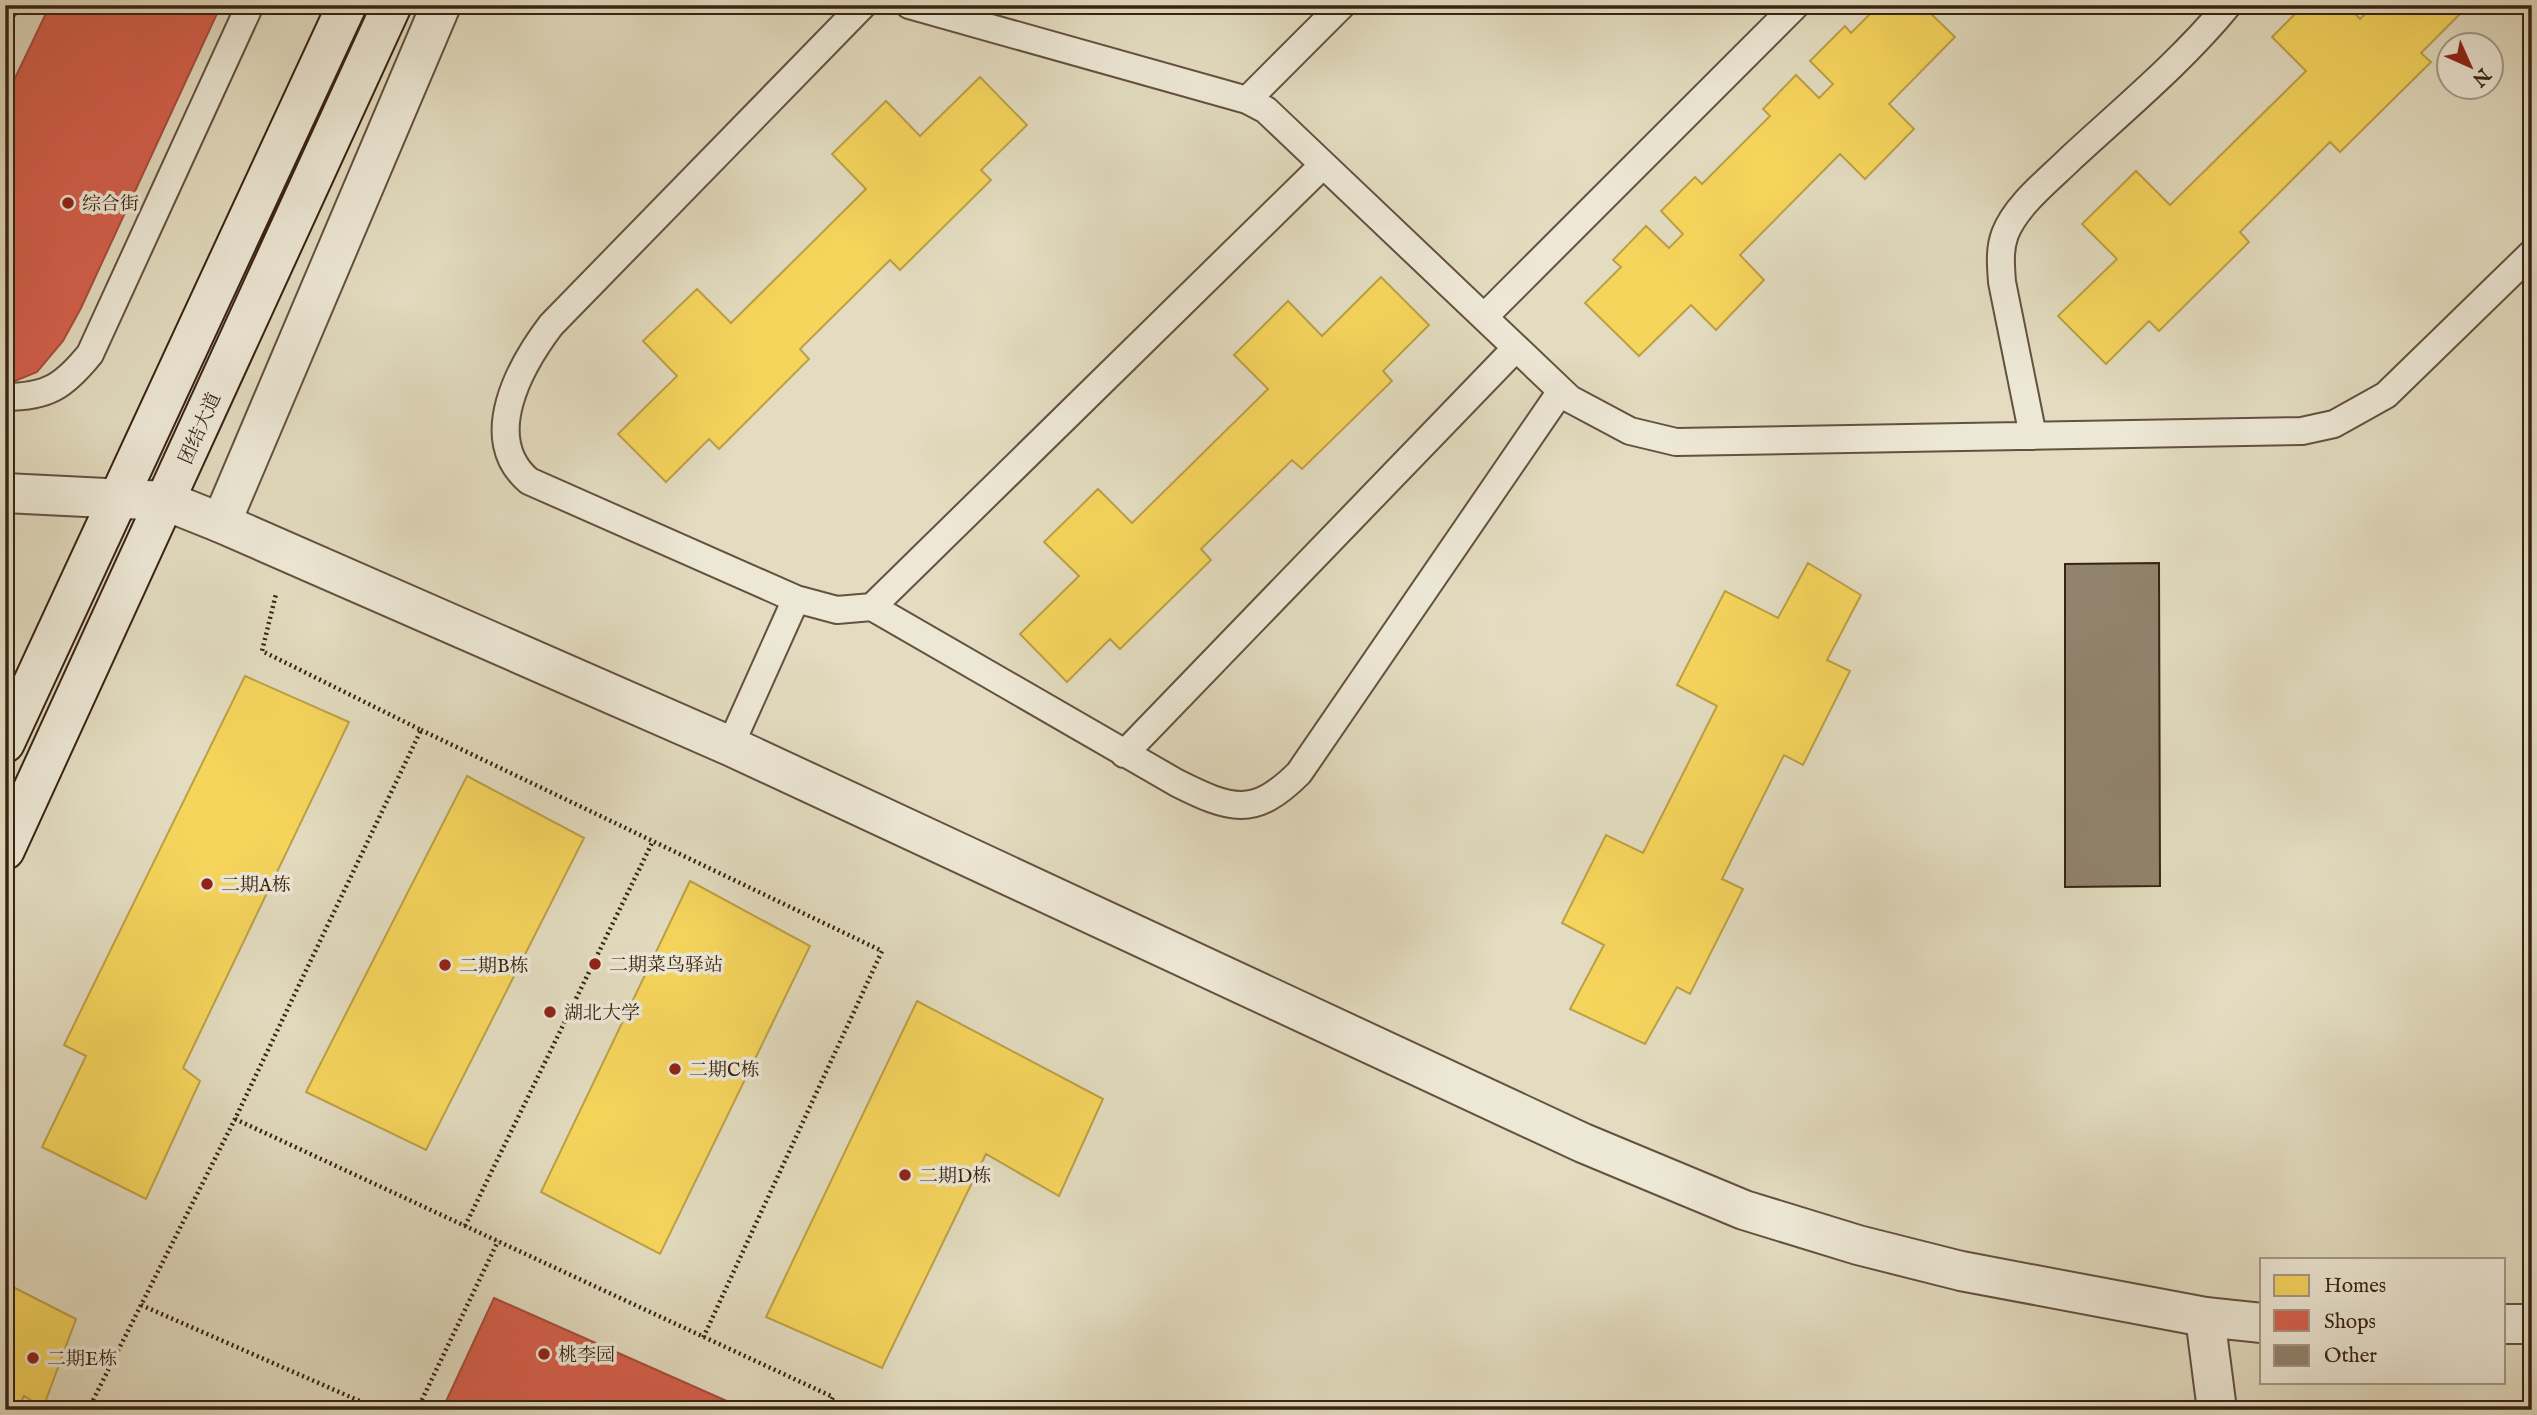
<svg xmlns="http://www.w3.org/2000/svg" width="2537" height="1415" viewBox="0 0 2537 1415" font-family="'IM FELL English','Noto Serif SC',serif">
<rect width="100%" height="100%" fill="#e3dcc0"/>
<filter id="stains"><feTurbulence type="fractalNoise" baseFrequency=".00286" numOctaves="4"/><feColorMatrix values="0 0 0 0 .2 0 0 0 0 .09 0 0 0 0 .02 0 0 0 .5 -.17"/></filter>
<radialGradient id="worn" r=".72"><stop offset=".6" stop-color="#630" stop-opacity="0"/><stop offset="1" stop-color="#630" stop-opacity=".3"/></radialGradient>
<path fill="#f6d55c" stroke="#bda046" stroke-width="2" d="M1879 5H1922L1955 37 1889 104 1914 129 1865 179 1840 154 1740 255 1764 280 1716 330 1691 305 1639 356 1585 303 1621 267 1613 260 1646 226 1669 248 1683 234 1661 211 1695 177 1702 184 1770 116 1763 109 1796 75 1819 98 1833 84 1810 61 1845 26 1851 33Z
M2304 5H2347L2360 19 2374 5 2467 7 2421 53 2431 62 2340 152 2330 142 2240 232 2249 242 2159 331 2149 321 2106 364 2058 316 2117 259 2082 224 2136 171 2170 205 2306 71 2272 37Z
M980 77 1027 125 981 170 991 180 900 270 890 260 800 349 809 359 719 449 709 439 666 482 618 434 677 376 643 341 697 289 731 323 866 189 832 154 886 101 920 136Z
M1381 277 1429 325 1383 371 1392 381 1302 469 1292 460 1201 549 1211 560 1120 649 1110 639 1067 682 1020 634 1079 576 1044 542 1098 489 1132 523 1268 389 1234 355 1288 301 1322 336Z
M1808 563 1861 595 1827 660 1850 671 1803 765 1784 755 1722 879 1743 889 1690 994 1677 987 1645 1044 1570 1009 1604 945 1562 923 1606 835 1643 853 1717 706 1677 685 1725 591 1778 618Z
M245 676 349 722 183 1068 200 1081 146 1199 42 1147 86 1056 64 1045Z
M467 776 584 838 426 1150 306 1092Z
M690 881 810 946 660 1254 541 1192Z
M917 1001 1103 1099 1059 1196 986 1154 882 1368 766 1317Z
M5 1283 76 1319 43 1408 24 1396 17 1410H5Z"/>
<path fill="#d6604d" stroke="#a74e3c" stroke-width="2" d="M50 5H221L81 308 63 341 37 372 5 385V99Z
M494 1298 747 1410H442Z"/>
<path fill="#91836d" stroke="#392314" stroke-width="2" d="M2159 563 2160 886 2065 887V564Z"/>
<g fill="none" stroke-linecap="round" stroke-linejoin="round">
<defs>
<path id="service" d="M863 5 551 325C520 366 479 439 529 481L796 599 837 610 872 607 1323 165
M909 5 1247 100 1266 110 1570 399 1630 431 1676 442 2302 431 2334 424 2386 395 2532 253
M5 6V5
M1247 100 1342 5
M1484 317 1796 5
M5 397C48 397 64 386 90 354L250 5
M2033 436 2002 282C2001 266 1999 250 2005 234 2016 205 2049 180 2071 158 2124 109 2182 61 2228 5
M872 607 1177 783C1231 810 1254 818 1299 773L1561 391
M730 746 796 599
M1124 754 1516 348"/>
<path id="minor" d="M221 523 441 5
M2205 1317 2217 1410"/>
<path id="tertiary" d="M5 493 166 501 221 523 730 746 1583 1143 1744 1210 1858 1245 1961 1271 2205 1317 2262 1323
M2504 1324H2532"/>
<path id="secondary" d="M5 743 347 5
M5 850 392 5"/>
</defs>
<use href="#service" stroke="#64513f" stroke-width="30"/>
<use href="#minor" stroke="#64513f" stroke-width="42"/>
<use href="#tertiary" stroke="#64513f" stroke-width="42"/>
<use href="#secondary" stroke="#392314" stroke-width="42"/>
<path stroke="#392314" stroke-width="4.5" stroke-dasharray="2 3.5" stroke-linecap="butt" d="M421 730 882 951 703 1338
M235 1119 833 1397 827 1410
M465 1226 653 841
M141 1305 380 1410
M88 1410 235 1119 421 730 262 651 276 594
M417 1410 498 1241"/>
<use href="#service" stroke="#ede8d6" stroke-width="26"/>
<use href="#minor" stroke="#ede8d6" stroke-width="38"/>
<use href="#tertiary" stroke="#ede8d6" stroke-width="38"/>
<use href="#secondary" stroke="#ede8d6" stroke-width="38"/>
</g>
<g fill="#8f2418" stroke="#ede8d6" stroke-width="2.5">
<circle cx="68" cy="203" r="7"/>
<circle cx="207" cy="884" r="7"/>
<circle cx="595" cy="964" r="7"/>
<circle cx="445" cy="965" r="7"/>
<circle cx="550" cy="1012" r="7"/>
<circle cx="675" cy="1069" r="7"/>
<circle cx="905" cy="1175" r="7"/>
<circle cx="544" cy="1354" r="7"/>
<circle cx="33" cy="1358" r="7"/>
</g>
<g text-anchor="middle" stroke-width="7" stroke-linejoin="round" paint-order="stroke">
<g font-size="19" fill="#392314" stroke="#ede8d6" text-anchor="start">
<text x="82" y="210">综合街</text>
<text x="221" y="891">二期A栋</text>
<text x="609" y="971">二期菜鸟驿站</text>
<text x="459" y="972">二期B栋</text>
<text x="564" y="1019">湖北大学</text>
<text x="689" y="1076">二期C栋</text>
<text x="919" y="1182">二期D栋</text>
<text x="558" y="1361">桃李园</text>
<text x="47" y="1365">二期E栋</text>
</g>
<g font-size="19" fill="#392314" stroke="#ede8d6">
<text transform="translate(199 428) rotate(-66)" y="7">团结大道</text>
</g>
</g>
<rect width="2537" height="1415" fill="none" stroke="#e3dcc0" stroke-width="28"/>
<rect x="7" y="7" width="2523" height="1401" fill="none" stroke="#392314" stroke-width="3.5"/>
<rect x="14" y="14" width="2509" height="1387" fill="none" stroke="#392314" stroke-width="2"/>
<rect x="2260" y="1258" width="245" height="126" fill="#ede8d6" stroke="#a59988" stroke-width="2"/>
<rect x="2274" y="1275" width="35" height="21" fill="#f6d55c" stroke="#a59988" stroke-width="2"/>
<text x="2324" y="1292" font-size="21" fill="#392314">Homes</text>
<rect x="2274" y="1310" width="35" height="21" fill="#d6604d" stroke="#a59988" stroke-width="2"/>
<text x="2324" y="1328" font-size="21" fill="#392314">Shops</text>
<rect x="2274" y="1345" width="35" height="21" fill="#91836d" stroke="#a59988" stroke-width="2"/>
<text x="2324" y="1362" font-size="21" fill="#392314">Other</text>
<g transform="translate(2470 66) rotate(135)"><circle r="33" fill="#ede8d6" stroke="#a59988" stroke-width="2"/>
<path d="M0-5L12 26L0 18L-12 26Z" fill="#8f2418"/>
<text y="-10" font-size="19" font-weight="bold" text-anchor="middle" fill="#392314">N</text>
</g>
<rect width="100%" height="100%" filter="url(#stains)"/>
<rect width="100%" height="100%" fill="url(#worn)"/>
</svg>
